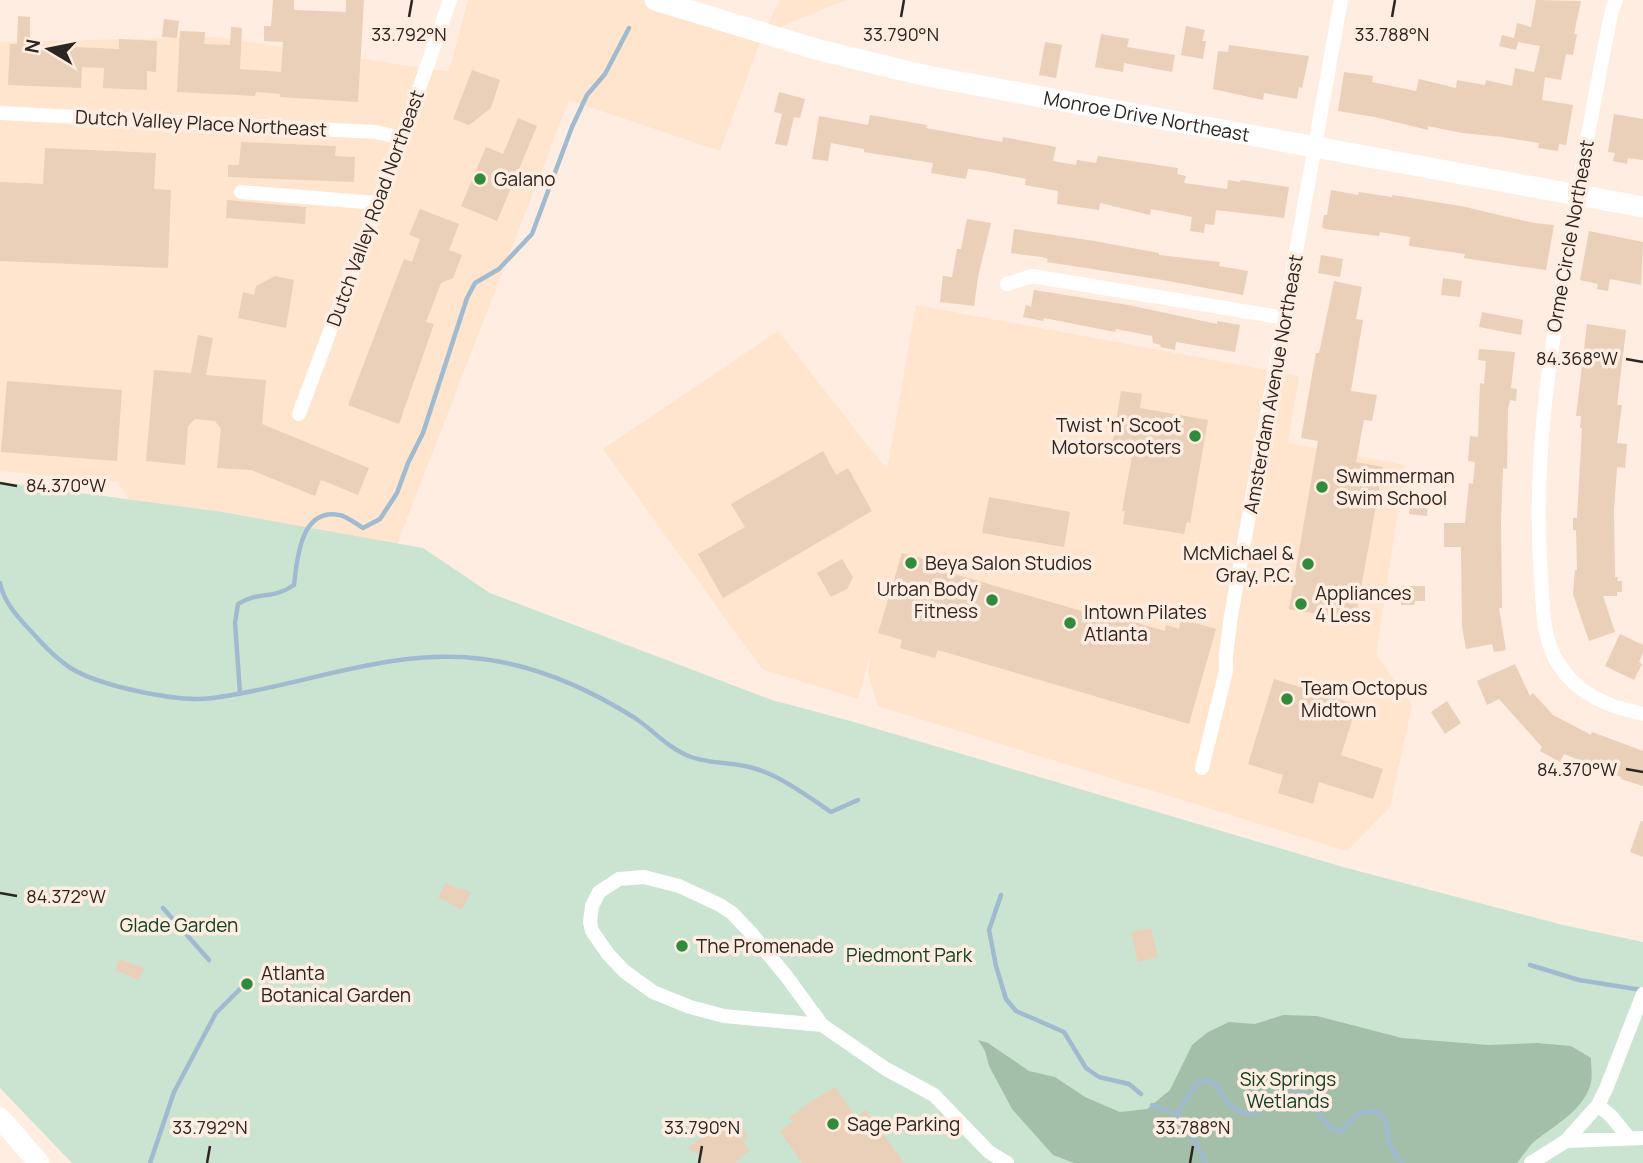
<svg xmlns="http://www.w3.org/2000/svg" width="1643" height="1163" viewBox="0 0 1643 1163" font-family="Manrope,sans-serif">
<rect width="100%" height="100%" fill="#feede0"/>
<path fill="#ffe4ce" d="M468 0H653L763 34 780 0H846L763 34 720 151 569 100 387 570 155 543 118 482 0 471V42L217 37 449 72Z
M916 305 1299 376 1288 443 1405 465 1376 655 1412 705 1390 807 1347 851 878 706 868 674 870 655 858 699 762 669 603 449 778 331 887 470Z"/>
<path fill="#cbe4d2" d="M0 482 222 512 423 548 490 593 772 700 854 722 1343 867 1563 925 1643 942V1163H72L0 1088Z"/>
<path fill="#a3bfaa" d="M1283 1015 1317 1016 1402 1038 1488 1045 1537 1043 1571 1046 1591 1058C1591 1067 1593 1078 1590 1086 1582 1111 1554 1126 1535 1141 1528 1147 1523 1156 1517 1163H1074L1053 1155 1012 1109 989 1066 985 1051 978 1040 988 1043 1029 1071 1055 1077 1085 1097 1120 1112 1147 1109 1170 1090 1192 1045 1208 1032 1229 1022 1255 1024Z"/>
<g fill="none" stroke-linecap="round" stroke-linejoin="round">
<path stroke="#a0bbd0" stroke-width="4.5" d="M0 583C4 605 23 622 38 639 47 649 58 659 69 667 98 686 179 703 213 698 304 686 390 647 483 659 538 666 589 689 635 718 654 731 669 749 691 757 710 764 733 762 753 768 779 775 809 797 831 812L858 800
M240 693 235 623 238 604C257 591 273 600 294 585 297 558 301 508 339 515 347 516 356 524 363 528L380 519 397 493 408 463 423 433 467 298 475 283 499 269 532 234 572 127 587 95 605 74 629 28
M1001 895 989 930 996 966 1006 999 1016 1011 1064 1032 1086 1068 1099 1077 1129 1084 1141 1094
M163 908 209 960
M1530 965 1579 980 1642 990
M1152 1105 1177 1114 1187 1127 1206 1163
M1177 1114 1197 1083 1207 1080 1217 1085C1224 1102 1238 1119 1259 1111 1266 1108 1271 1101 1277 1098 1286 1094 1295 1094 1305 1094L1329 1127 1340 1132C1356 1118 1353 1110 1377 1111L1386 1121 1389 1143 1396 1156 1403 1163
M150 1163 174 1092 216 1013 241 988"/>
</g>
<path fill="#eacfb9" d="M273 0H294V10L346 12V0H364L358 102 280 97V94L256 92 255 96 177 92 180 31 205 32 204 44 230 45 231 27 242 28 240 69 281 72 283 42 264 41V26H271Z
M1536 0 1581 1 1574 34H1577L1573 55 1566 54 1561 80 1545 77 1542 100 1573 105 1566 145 1559 144 1558 151 1538 148 1539 143 1502 137 1462 133 1428 126V130L1375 117 1338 111 1344 72 1373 76 1372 82 1416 91 1419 79 1456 88 1457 80 1485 85 1486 80 1512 86 1515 68 1534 72 1540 46 1518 42 1516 50 1499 46 1502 35 1514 38 1517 23 1531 27Z
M18 16 30 17V45L119 49V39L157 41 156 72 147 71V90L103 88 104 68 82 67 81 88 8 85 10 44H17Z
M164 19 179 21 177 38 162 37Z
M1186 26 1205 30 1202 41H1206L1203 59 1181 55Z
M1101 34 1129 39 1127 47 1175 55 1172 72 1124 63 1123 72 1095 67Z
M1045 42 1062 45 1056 78 1039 75Z
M1229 45 1309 56 1302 88 1299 87 1297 99 1264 93 1263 100 1213 89 1218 51 1228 52Z
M472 70 500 80 491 108 469 125 453 119Z
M779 92 805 99 800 118 794 117 787 146 775 144 782 114 774 112Z
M1614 114 1643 119V160L1628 158 1627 164 1613 161 1615 153 1608 152Z
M870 115 927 125 926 128 1002 142 1003 137 1056 147 1053 161 1076 165 1077 160 1096 163 1098 156 1178 168 1177 174 1186 176 1184 183 1227 189 1228 180 1240 182 1241 180 1289 187 1284 218 1216 210 1214 225 1205 224 1204 233 1190 231 1192 217 1151 209 1150 215 1100 203 1099 210 1057 204 1058 191 1025 185 1026 179 985 171 968 169 966 179 931 173 933 163 864 152V149L831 143 828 161 812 159 819 116 868 125Z
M518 118 537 126 497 221 461 206 486 147 503 154Z
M241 142 336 146 335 156 355 157 354 182 228 177V165H239Z
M45 148 156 153 154 189 171 190 168 268 0 261V182L43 184Z
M1331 190 1358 195 1359 192 1392 197V195L1461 206 1534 223 1554 225 1546 270 1476 260 1464 258 1465 254 1409 246 1410 237 1380 232 1379 236 1325 229 1322 227 1324 215H1327Z
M227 200 306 207 305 224 226 218Z
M420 209 459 224 449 250 462 255 453 278 441 283 426 322 434 324 399 424 348 405 404 259 412 262 420 239 409 235Z
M967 219 991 223 978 277 974 306 940 302 943 276 952 277 957 249H961Z
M1014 229 1094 241 1159 253V255L1220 262 1219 266 1248 271 1243 295 1163 280 1047 262 1048 259 1042 257 1011 253Z
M1589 231 1643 242 1641 285 1610 279 1608 291 1597 289 1598 284 1580 280Z
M1321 255 1343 259 1340 277 1318 273Z
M275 276 294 280 286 328 238 318 243 292 254 295 256 286Z
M1443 278 1462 281 1460 297 1441 295Z
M1334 281 1362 287 1356 319 1363 320 1351 391 1377 395 1372 421 1364 420 1356 462 1383 467 1355 621 1289 609 1318 441 1301 438 1316 353H1319Z
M1034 290 1128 305 1217 324V321L1240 325 1235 352 1176 342 1175 350 1160 347 1161 345 1153 343 1152 336 1116 329 1115 332 1044 318 1043 321 1023 317 1026 305 1031 307Z
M1482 312 1523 320 1521 335 1479 327Z
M1587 324 1626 330 1617 405H1622L1617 443 1627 444 1625 468 1617 467 1614 510 1615 577H1618L1617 581H1622V592H1617V596H1603L1615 632 1589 641 1573 594 1575 570H1577L1576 530H1573V518H1577L1582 428H1580L1581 416H1576Z
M198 335 213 338 206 375 266 380 262 424 369 468 358 495 321 480 315 496 251 470 217 468 221 429 215 421 195 419 188 426 185 465 146 461 154 370 191 373Z
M1479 349 1515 352 1511 388 1517 389 1516 401 1510 400 1508 409 1507 469 1503 468 1501 521 1502 608H1499L1506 650 1494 652 1492 644 1466 649 1462 627 1461 547H1444V523H1465L1469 483 1473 484 1475 462 1468 461 1470 436 1478 437 1480 383 1484 384 1486 361 1478 360Z
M7 381 122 390 117 461 1 452Z
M1121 391 1142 394 1140 408 1208 420 1190 523 1187 522 1184 534 1123 524 1125 511H1122L1134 445 1113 441Z
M823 451 836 475 848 468 872 511 723 598 698 554 745 527 731 504Z
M989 497 1070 512 1064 547 982 533Z
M1411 498 1428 499 1427 516 1409 514Z
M902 553 924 559 923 565 1082 611 1083 607 1165 631 1166 625 1179 629 1181 619 1216 629 1189 724 938 650 935 658 900 648 902 640 878 633Z
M842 559 853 577 847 589 831 597 817 573Z
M1401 586H1425V601H1415L1414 605H1401Z
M1620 634 1643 645V653L1639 662 1642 664 1634 680 1605 666Z
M1515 664 1530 696 1533 693 1553 715 1591 735 1592 732 1643 751V786L1621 779V777L1564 754 1560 762 1540 751 1542 747 1499 699 1487 705 1477 681Z
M1274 679 1357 705 1341 755 1383 769 1373 799 1319 782 1313 804 1278 793 1283 775 1248 764Z
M1447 701 1461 723 1445 734 1431 712Z
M1641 821H1643V857L1630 852Z
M446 882 459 890 461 887 471 893 461 910 438 897Z
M1151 928 1158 957 1138 962 1131 932Z
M120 959 144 968 139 980 115 970Z
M835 1087 856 1117 866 1110 904 1163H802L780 1131 794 1121 788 1118 800 1110 799 1109Z
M733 1121 739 1122 748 1136 743 1142 750 1150 735 1163H697L703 1157 687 1148 724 1122Z"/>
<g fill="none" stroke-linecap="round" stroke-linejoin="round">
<path stroke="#fff" stroke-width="14" d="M1616 0 1612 10C1595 95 1579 180 1565 266 1547 369 1533 472 1541 577 1543 605 1542 635 1556 660 1576 694 1606 706 1643 714
M0 113 375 132 402 138
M241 192 377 203
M1007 284 1032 276 1285 318
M299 414 401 141 450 0
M1202 768 1226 671V655L1231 616 1341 0
M822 1025 724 1016 690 1007 653 992 624 971 608 954 592 931 590 922 592 906 599 892 619 879 644 877 679 886 720 905 732 913 751 933 787 977 822 1025 886 1069 934 1095 989 1152 1007 1163
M1598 1105 1611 1116 1629 1138
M1566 1141 1598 1105 1606 1089 1643 994
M1531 1163 1566 1141 1643 1138"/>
<g stroke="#fff" stroke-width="21">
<path id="s1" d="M655 0 819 50 927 76 1643 207"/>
<path d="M0 1118 39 1163"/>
</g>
</g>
<path fill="none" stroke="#2d251f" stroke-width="2.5" d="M409 17 412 0M901 17 904 0M1392 17 1395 0M1626 359 1643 362M0 483 17 486M1626 769 1643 772M0 893 17 896M207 1163 210 1146M699 1163 702 1146M1190 1163 1193 1146"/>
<g fill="#318b3c" stroke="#feede0" stroke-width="2.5">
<circle cx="480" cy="179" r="7"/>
<circle cx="1195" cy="436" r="7"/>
<circle cx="1322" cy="487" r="7"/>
<circle cx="911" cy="563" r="7"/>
<circle cx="1308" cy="564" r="7"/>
<circle cx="992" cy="600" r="7"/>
<circle cx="1301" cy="604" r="7"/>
<circle cx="1070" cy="623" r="7"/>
<circle cx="1287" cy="699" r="7"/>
<circle cx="682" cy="946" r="7"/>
<circle cx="247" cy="984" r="7"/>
<circle cx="833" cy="1124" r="7"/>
</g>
<g text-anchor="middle" stroke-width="7" stroke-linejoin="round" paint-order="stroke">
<g font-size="19" fill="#2d251f" stroke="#feede0">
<text dy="7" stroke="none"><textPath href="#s1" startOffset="506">Monroe Drive Northeast</textPath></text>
<text transform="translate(201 123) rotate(3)" y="7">Dutch Valley Place Northeast</text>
<text transform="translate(375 208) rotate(-70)" y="7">Dutch Valley Road Northeast</text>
<text transform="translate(1570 236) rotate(-80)" y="7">Orme Circle Northeast</text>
<text transform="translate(1273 384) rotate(-80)" y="7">Amsterdam Avenue Northeast</text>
</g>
<g font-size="19" fill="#2d251f" stroke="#feede0" text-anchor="start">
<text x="494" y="186">Galano</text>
<text x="1181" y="432" text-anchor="end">Twist 'n' Scoot<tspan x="1181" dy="22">Motorscooters</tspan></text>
<text x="1336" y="483">Swimmerman<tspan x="1336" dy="22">Swim School</tspan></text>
<text x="1294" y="560" text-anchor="end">McMichael &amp;<tspan x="1294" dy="22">Gray, P.C.</tspan></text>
<text x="925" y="570">Beya Salon Studios</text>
<text x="978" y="596" text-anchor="end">Urban Body<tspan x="978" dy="22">Fitness</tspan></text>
<text x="1315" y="600">Appliances<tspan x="1315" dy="22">4 Less</tspan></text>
<text x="1084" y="619">Intown Pilates<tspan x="1084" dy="22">Atlanta</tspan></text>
<text x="1301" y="695">Team Octopus<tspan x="1301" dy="22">Midtown</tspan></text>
<text x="696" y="953">The Promenade</text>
<text x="261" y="980">Atlanta<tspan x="261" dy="22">Botanical Garden</tspan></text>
<text x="847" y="1131">Sage Parking</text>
</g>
<g font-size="19" fill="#104123" stroke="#feede0">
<text x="179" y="932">Glade Garden</text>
<text x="909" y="962">Piedmont Park</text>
<text x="1288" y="1086">Six Springs<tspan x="1288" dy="22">Wetlands</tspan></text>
</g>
</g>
<g font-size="18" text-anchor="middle" fill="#2d251f" stroke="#feede0" stroke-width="7" stroke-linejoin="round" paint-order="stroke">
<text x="409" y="41">33.792°N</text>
<text x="901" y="41">33.790°N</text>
<text x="1392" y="41">33.788°N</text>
<text x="1577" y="365">84.368°W</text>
<text x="66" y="492">84.370°W</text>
<text x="1577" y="776">84.370°W</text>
<text x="66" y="903">84.372°W</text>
<text x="210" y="1134">33.792°N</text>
<text x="702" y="1134">33.790°N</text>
<text x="1193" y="1134">33.788°N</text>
</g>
<g transform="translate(49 49) rotate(280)" stroke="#feede0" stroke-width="5" paint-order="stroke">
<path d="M0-5L12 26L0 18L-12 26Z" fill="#2d251f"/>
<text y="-10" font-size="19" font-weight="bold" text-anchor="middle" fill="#2d251f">N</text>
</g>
</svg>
